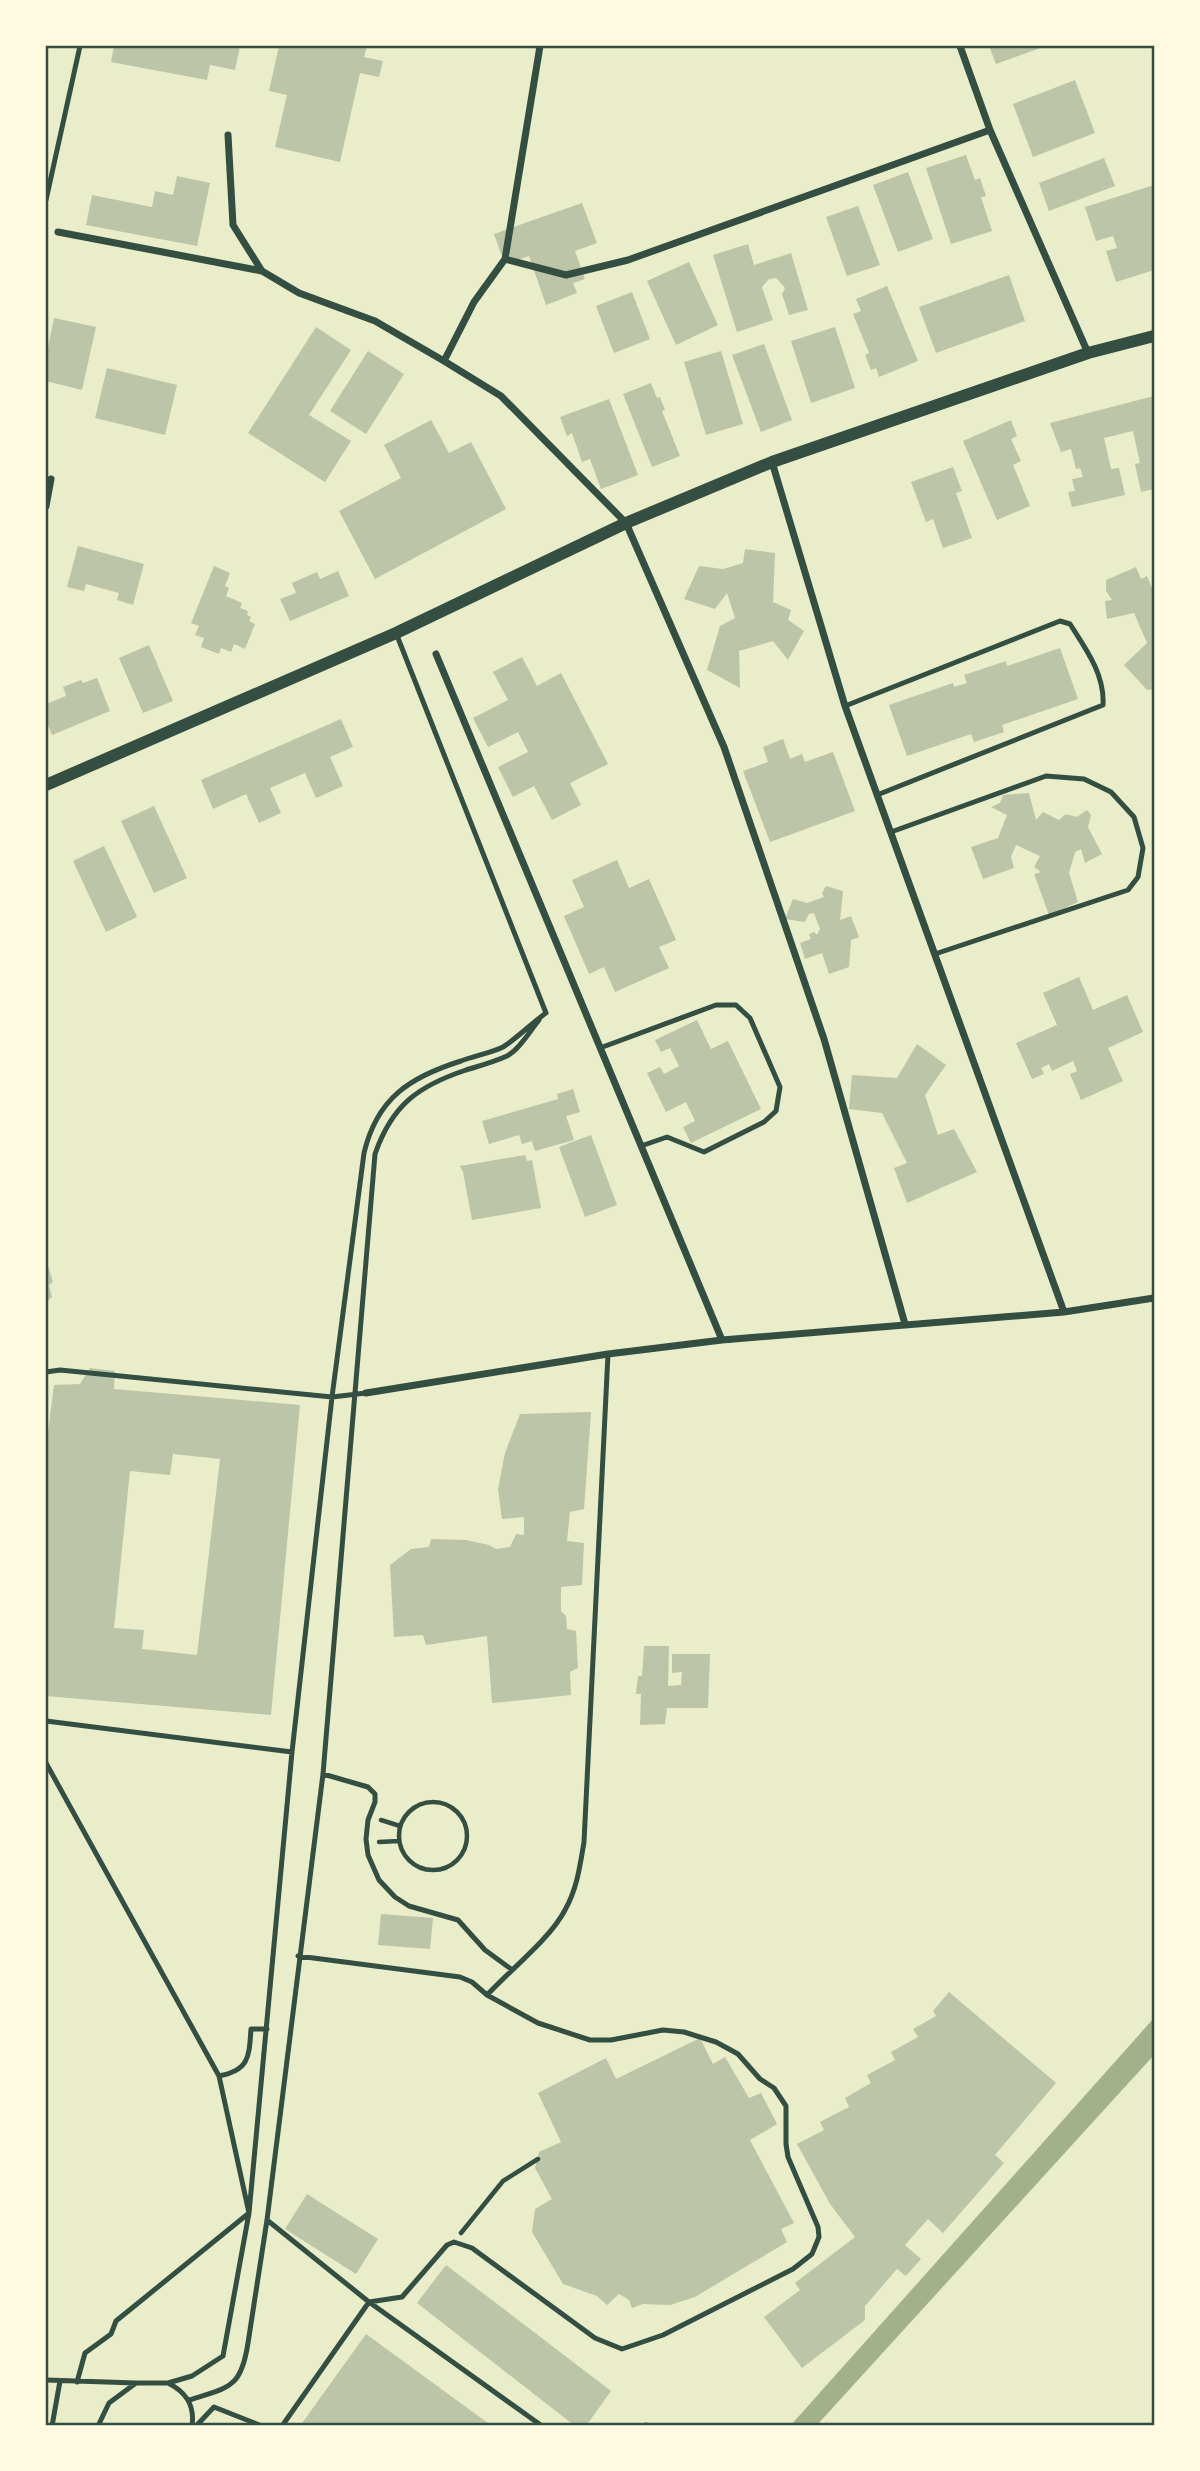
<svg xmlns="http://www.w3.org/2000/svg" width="1200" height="2471" viewBox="0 0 1200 2471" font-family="Mulish,sans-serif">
<rect width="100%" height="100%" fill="#e9edc9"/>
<path fill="#a3b18a" d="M1154 2018V2055L817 2425H791Z"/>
<path fill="#bcc5a7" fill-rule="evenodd" d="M114 46H240L235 70 210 65 207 80 111 62Z
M279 46H367L364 57 383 61 379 77 360 73 340 162 275 147 287 95 269 91Z
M989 46H1046L996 64Z
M1075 80 1095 133 1033 157 1013 104Z
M966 155 975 180 980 178 986 196 981 197 992 231 951 244 926 168Z
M1104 158 1115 186 1049 211 1039 183Z
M908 172 933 239 898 252 873 185Z
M177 176 210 183 197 246 86 225 92 195 152 207 155 191 173 195Z
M1154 185V270L1116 282 1106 251 1117 248 1113 236 1096 241 1085 207Z
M582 203 597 243 575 251 585 279 573 283 577 293 546 305 529 256 512 262 508 251 501 254 494 234Z
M858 206 880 265 847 276 826 217Z
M748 244 754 265 791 253 808 310 789 315 782 294 785 288 776 278 769 279 762 287 773 320 737 332 713 255Z
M689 262 718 325 676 345 647 281Z
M1009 275 1025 321 936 353 919 307Z
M887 286 918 361 879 377 876 368 871 370 865 355 869 353 853 314 861 311 856 299Z
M632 292 650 339 614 353 596 306Z
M54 318 96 327 82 390 46 381V357Z
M316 327 351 350 309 415 351 441 325 482 248 433Z
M835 327 855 388 811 403 791 341Z
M764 344 792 420 761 432 732 355Z
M368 351 404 374 366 434 330 411Z
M721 351 743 424 706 435 684 362Z
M107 368 177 385 165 435 95 418Z
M651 383 657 398 660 397 665 410 662 411 680 456 652 467 623 394Z
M1154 396V489L1141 492 1135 464 1140 463 1133 431 1104 438 1111 469 1119 468 1125 495 1072 507 1068 492 1075 491 1072 479 1083 477 1080 468 1076 469 1071 449 1061 452 1050 423Z
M609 399 638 475 601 489 590 459 582 462 572 433 567 436 560 417Z
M431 420 449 453 471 442 506 509 375 579 339 511 401 478 384 445Z
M1011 420 1017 436 1011 439 1021 461 1013 465 1030 506 997 520 963 441Z
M953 467 962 491 956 493 972 538 943 548 933 519 926 522 911 482Z
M78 546 144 564 133 605 117 600 119 593 86 584 84 591 67 587Z
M745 549 775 553 773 602 791 610 788 620 804 631 788 660 773 641 739 651 740 688 707 670 720 626 735 618 727 593 715 609 684 599 699 566 723 569 743 563Z
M214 566 230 573 225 586 229 588 226 596 242 603 240 608 248 611 247 615 251 617 249 621 255 624 245 649 234 644 231 652 221 648 219 654 201 647 204 638 195 635 199 626 191 623Z
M1136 567 1141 579 1147 576 1154 593V689L1147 690 1124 665 1147 643 1134 613 1107 619 1105 601 1112 600 1106 591V580Z
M338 571 349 596 290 621 280 599 296 593 292 583 317 572 320 579Z
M149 645 173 701 143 713 119 658Z
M1060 648 1078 699 1002 725 1004 732 974 742 971 734 907 756 889 705 953 683 954 687 967 683 964 675 1006 661 1007 666Z
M522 657 537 686 561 673 608 764 570 783 581 805 552 820 534 786 513 797 498 767 528 752 518 732 488 747 473 718 508 700 493 672Z
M97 678 110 711 52 735 46 720V704L66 696 63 687 81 680 83 683Z
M341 719 353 747 330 757 343 786 316 798 305 773 270 788 281 813 259 823 246 794 213 809 201 780Z
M783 739 790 759 802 754 805 762 833 752 855 811 770 842 743 771 768 762 763 747Z
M1029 793 1036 820 1043 812 1059 820 1066 814 1077 817 1087 810 1091 815 1088 827 1102 854 1085 863 1081 849 1075 852 1069 873 1078 902 1049 915 1034 874 1041 872 1034 867 1040 856 1016 845 1011 857 1014 868 983 879 971 847 998 838 1007 815 991 807 1000 803 1003 795Z
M154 806 187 878 154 893 121 821Z
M104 846 137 917 106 932 73 861Z
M617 860 629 888 649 879 676 940 659 947 669 968 615 992 604 967 589 974 564 916 584 907 572 880Z
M826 886 843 891 840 920 851 916 859 937 851 940 849 967 829 974 822 953 805 959 800 943 811 939 809 934 814 932 817 935 820 929 814 913 809 914 805 922 785 919 793 899 807 903 824 897 822 893Z
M1079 977 1093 1010 1127 995 1143 1032 1108 1048 1123 1081 1081 1100 1070 1074 1077 1071 1073 1061 1052 1071 1049 1064 1041 1068 1044 1074 1032 1079 1016 1043 1057 1025 1043 993Z
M697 1020 711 1049 728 1041 761 1109 691 1143 683 1127 695 1121 686 1102 666 1112 647 1073 660 1067 664 1074 679 1066 670 1048 661 1052 655 1040Z
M917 1044 946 1065 925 1095 938 1135 954 1129 977 1172 907 1203 894 1168 907 1163 882 1113 849 1109 852 1075 897 1078Z
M573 1089 580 1112 566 1116 574 1140 535 1151 532 1141 522 1144 519 1135 489 1144 482 1121 558 1099 557 1094Z
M591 1135 617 1205 585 1217 559 1147Z
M525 1155 527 1161 532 1160 541 1208 472 1220 463 1172 460 1166Z
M46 1259 53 1282 49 1285 52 1297 46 1302Z
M90 1368 115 1371 114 1389 300 1405 271 1715 46 1696V1433L48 1432 54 1385 80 1384ZM173 1454 220 1459 197 1655 142 1649 144 1630 114 1628 130 1471 170 1475Z
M591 1412 584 1509 570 1512 567 1541 584 1543 582 1585 561 1587V1611L566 1616 567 1629 576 1631 578 1668 570 1672 571 1695 492 1703 487 1636 426 1645 423 1635 394 1637 390 1565 411 1549 429 1547 431 1539 466 1540 489 1545 496 1549 510 1547 516 1534 524 1535V1517L502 1519 498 1489 505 1453 520 1414Z
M644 1646H669L668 1686 681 1685 682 1672 672 1673V1654H710L708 1708H667L665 1724 640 1725 641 1694H636L638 1676H642Z
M381 1914 433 1918 430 1949 378 1945Z
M949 1992 1056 2083 995 2155 1004 2163 943 2233 928 2219 905 2245 921 2259 906 2276 897 2269 865 2306V2320L802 2368 764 2317 800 2290 795 2283 855 2237 830 2204 797 2144 824 2130 820 2122 849 2107 845 2098 871 2083 867 2075 895 2060 891 2052 918 2037 913 2029 936 2016 933 2011Z
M700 2038 713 2064 725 2057 749 2098 761 2093 777 2124 750 2140 794 2223 781 2229 787 2242 695 2297 670 2305 643 2304 632 2308 629 2300 619 2294 607 2305 597 2296 563 2284 532 2232 535 2209 552 2199 535 2168 539 2152 561 2142 538 2093 606 2058 616 2079Z
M307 2194 378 2239 356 2274 285 2229Z
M446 2265 611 2391 586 2426H575L417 2303Z
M366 2334 492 2426H300Z"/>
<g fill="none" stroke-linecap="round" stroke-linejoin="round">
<path stroke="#344e41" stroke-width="4.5" d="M399 1836a34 34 0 1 1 68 0a34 34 0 1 1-68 0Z
M381 1820 400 1826
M379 1842 399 1841
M461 2233 503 2181 538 2159"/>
<path stroke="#344e41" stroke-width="5" d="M46 200 80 46
M396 633 546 1013
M845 706 1060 621 1070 624C1086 649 1105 675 1103 705L877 795
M891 832 1046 776 1084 779 1111 792 1134 817 1143 848 1138 877 1128 890 935 954
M600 1048 716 1005H736L750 1018 780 1087 776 1111 764 1122 704 1152 667 1137 641 1146
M46 1372 60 1370 332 1397 366 1393
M46 1721 292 1752
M46 1763 219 2076 249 2213 116 2321 111 2334 85 2353 77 2382
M323 1774 368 1787 375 1794V1802L368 1820 366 1839 368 1855 379 1880 395 1897 409 1906 458 1920 485 1950 511 1969
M487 1995C510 1970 550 1939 565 1910 577 1889 580 1866 584 1842L608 1354
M219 2076C250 2070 249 2056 251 2029H267
M267 2220 369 2302 542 2426
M46 2380 136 2383
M168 2383C186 2392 195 2405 192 2426
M189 2400C229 2387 241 2389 248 2343L267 2220 323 1774 375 1154C392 1105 418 1086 466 1070 479 1066 494 1062 507 1056 519 1050 530 1031 539 1020
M52 2426 60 2381
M98 2426 109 2403 136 2383H168L192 2376 223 2356 249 2213 292 1752 332 1397 364 1153C377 1098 410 1077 461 1061 474 1056 491 1053 503 1047 516 1039 533 1022 546 1013
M196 2426 214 2407 262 2426
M282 2426 369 2302 402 2297 447 2245 454 2242 472 2248 595 2338 622 2349 663 2335 793 2269 812 2254 819 2237 818 2227 788 2157 786 2144V2106L774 2088 760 2079 738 2054 716 2042 684 2032 663 2030 611 2040H590L538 2023 487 1995 472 1982 460 1977 298 1956
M644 2426 646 2425"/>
<path stroke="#344e41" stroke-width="7" d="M540 46 505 259 474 302 444 361 501 396 626 523 724 747 824 1039 905 1324
M960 46 990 130 1088 353
M228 135 233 225 262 271 299 293 375 321 444 361
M58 232 262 271
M505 259 566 275 628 260 990 130
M772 462 845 706 1064 1312
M46 506 51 479
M436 654 722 1340
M366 1393 608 1354 722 1340 1064 1312 1154 1298"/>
<path stroke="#344e41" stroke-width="12" d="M46 785 396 633 626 523 772 462 1088 353 1154 336"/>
</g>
<rect width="1200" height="2471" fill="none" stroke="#fefae0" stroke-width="94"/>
<rect x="47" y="47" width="1106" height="2377" fill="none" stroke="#344e41" stroke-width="2.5"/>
</svg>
